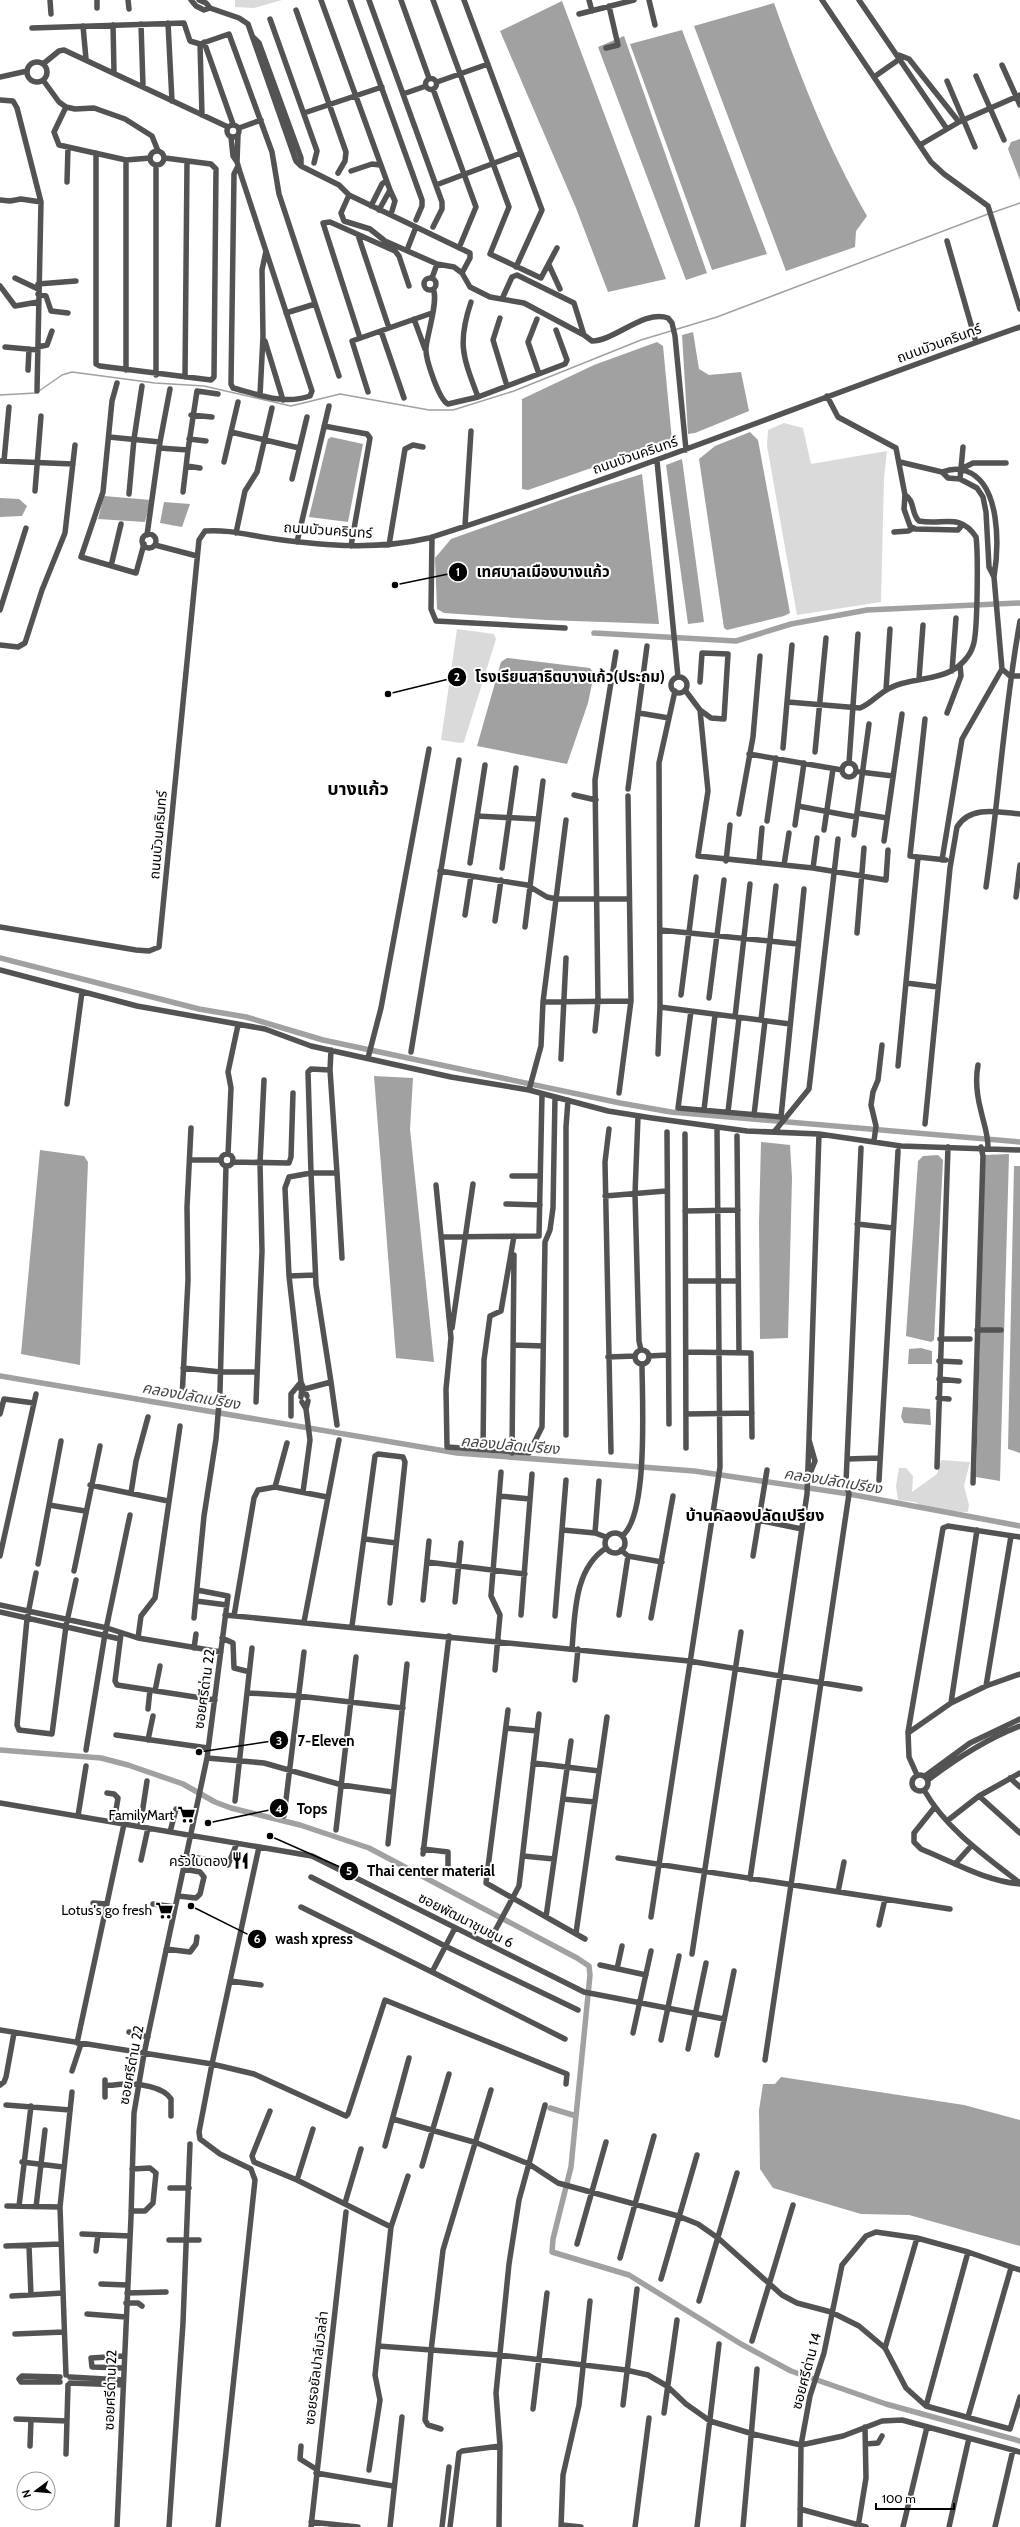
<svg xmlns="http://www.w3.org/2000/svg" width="1020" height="2527" viewBox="0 0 1020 2527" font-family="Cabin,'Noto Sans Thai',sans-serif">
<rect width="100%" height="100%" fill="#fff"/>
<path fill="#dadada" d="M235 0H282L254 8 235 7Z
M784 423 803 428 811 464 887 451 884 478 881 602 797 615 767 446 768 430Z
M457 629 494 634 496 639 464 742 461 743 441 740Z
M941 1460 970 1462 964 1486 969 1505 968 1512 931 1511 915 1502 898 1500 896 1486 899 1468H906L913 1476 912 1492 937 1474Z"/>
<path fill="#a1a1a1" d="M562 1 666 279 608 292 576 208 500 31Z
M774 3C800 76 828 148 867 216L856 231 855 247 786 271 694 26Z
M682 30 767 254 712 270 630 44Z
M624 36 707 273 686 280 598 47Z
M1020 139V180L1008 149 1011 142Z
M693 332 699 369 709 375 741 372 749 411 695 433 688 434 682 335Z
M657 342 663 346 672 440 528 490 522 489V399L594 365Z
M750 432 758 440 790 613 784 616 727 630 724 628 699 459 715 446Z
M331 437 363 444 348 522 309 517 328 439Z
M682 459 704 622 688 624 666 465Z
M642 474 659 624 546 620 444 613 437 609 435 558 451 539 572 496Z
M104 496 151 500 145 522 98 519Z
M0 498 19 499 27 506 22 516 0 517Z
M164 502 190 504 182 527 160 523Z
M507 658 590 668 594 674 588 703 567 764 477 746 501 662Z
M374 1076 413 1078 410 1129 434 1362 396 1358Z
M761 1142 790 1145 792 1178 788 1338 760 1339 759 1222Z
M40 1150 84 1156 88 1162 80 1365 21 1354Z
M1009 1154 1000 1481 976 1477 985 1155Z
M938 1155 943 1160 934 1340 931 1342 906 1336 918 1161 923 1156Z
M1014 1166H1020V1453L1008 1449Z
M921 1348 932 1351V1364H908L909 1349Z
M903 1407 930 1409 931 1425 904 1423 901 1417Z
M781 2077 964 2105 1020 2120V2246L909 2215 861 2214 773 2188 760 2169 759 2110 763 2084H775Z"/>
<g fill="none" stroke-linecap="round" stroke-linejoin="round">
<path stroke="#a1a1a1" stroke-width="1.5" d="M991 213 1020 203
M39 391 62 375 72 372 155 383 204 386 291 406 340 394 429 410H453L514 391 641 340 717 317 988 214
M0 395 36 393"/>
<path stroke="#a1a1a1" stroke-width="5.5" d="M594 633 736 641 791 624 867 610 1020 603
M0 958 199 1009 246 1017 323 1040 620 1103 671 1112 1020 1142
M0 1376 457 1453 694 1471 849 1494 1020 1526
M0 1750 101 1758 128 1765 183 1784 215 1802 231 1808 300 1825 369 1848 577 1958 589 1966 590 1975 576 2116
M550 2108 576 2116 571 2167 553 2239 552 2252 629 2275 741 2344 791 2371 886 2404 1020 2441"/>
<path stroke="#535353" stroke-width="5.5" d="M50 0 51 14
M97 0V8
M128 0 129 9
M191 0 196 6 204 10 210 8 239 18 248 24 296 161 301 166 339 185 349 195 416 227 407 250
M199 0 206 3 210 8
M321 0 390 190 379 210
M350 0 422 200V206L416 220
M369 0 442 202V209L433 227
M401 0 429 78
M433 0 509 207 490 254 541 278 557 248
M464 0 542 210 516 267
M589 0 592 11
M649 0 655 25
M822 0 931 162 944 174 988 206 1020 309
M859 0 947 129
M296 10 346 152 345 161 338 173
M579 14 634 0
M270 19 317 151 314 163
M168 23 172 101
M141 24 143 86
M113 25 114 72
M83 26 86 59
M32 28 184 23 190 41 200 44 229 34 272 152 279 194 339 376
M254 38 259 43 301 158V166
M204 42 233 124
M200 44 202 115
M606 48 618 45 609 6
M899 55 909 59 959 122
M27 72a10 10 0 1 1 20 0a10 10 0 1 1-20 0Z
M43 64 59 51 64 50 228 127
M1002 65 1020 105
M976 76 1004 140
M0 77 27 71
M874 77 901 58
M425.5 84a5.5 5.5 0 1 1 11 0a5.5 5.5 0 1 1-11 0Z
M43 80 59 102 66 107 75 109 94 108 125 119 152 136 158 151
M947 81 975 147
M437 82 488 64
M433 89 476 207 459 248
M403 94 426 86
M0 100 13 101 17 108 41 202 37 391
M66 107 54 132 59 145 126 160 150 158
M304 113 382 87
M227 131a6 6 0 1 1 12 0a6 6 0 1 1-12 0Z
M239 128 261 120
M238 135 237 162 240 172 312 391 310 396C284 405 259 395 233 388L231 384 234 174 238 166
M231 137 233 156 237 162
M920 145 959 122 1020 95
M150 158a7 7 0 1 1 14 0a7 7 0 1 1-14 0Z
M96 153V364L100 366 211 380 214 377 216 169 211 164 165 158
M351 171 372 164 380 165
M67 182 68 147
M436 185 521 153
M390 190 395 201 392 211
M349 195 341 213 344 221 370 229 385 241 437 264 454 267 462 273 470 287 490 297 524 303 584 335 592 341C614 341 645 309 668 318L672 323 675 336 686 450
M0 200 10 201 21 199 41 202
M371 206 382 184 386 181
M416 227 470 253V258L462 273
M358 235 389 328
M947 241 976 342
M549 265 560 289
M424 284a6 6 0 1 1 12 0a6 6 0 1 1-12 0Z
M15 278 38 289
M432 278 437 264
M38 284 76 281
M0 286 15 306 38 302
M433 289C439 299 427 335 426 348 425 358 439 400 448 404L478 397 565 364 567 360 556 330
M38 294 46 296 51 311 68 313
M502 299 512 277 517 275 574 303 584 335
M471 302C457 344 463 357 478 397
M286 313 315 304
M500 318 493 340 507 386
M414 319 425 349
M537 319 528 342 539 374
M381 331 404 398
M360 338 323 223 330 222 395 251 399 256 409 286
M265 341 283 400
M5 347 38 350
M38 347 47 345 52 331
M28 370 29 349
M126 370V160
M156 375V166
M185 377 187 162
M117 383 112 401 103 492 81 557 136 573 144 544
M368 392 352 341 432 313
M260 395 263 337 262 270 266 251
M827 396 838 417 896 448 905 495 904 509 910 526 915 529 958 530 962 525
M191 415 212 417
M324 426 367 434 370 438 351 546
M231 432 299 448
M109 437 160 442 147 535
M189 439 206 441
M160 442 170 389
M159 448 188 450 183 492
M188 450 197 391 218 394
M0 461 73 464
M4 461 9 407
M657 461 678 677
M224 462 238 402
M900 462 942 472 948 478 960 479 977 488 983 497 986 512 989 567 994 577
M187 466 200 468
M961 469 973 463H1006
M942 472C950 469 958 468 966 471 1001 483 999 547 994 577L1002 669 1010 676H1020
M292 479 307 417
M960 479 963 447
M35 491 41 416
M129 494 134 439 142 386
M465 526 471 431
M894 532 908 531 914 528
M236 533 245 491 257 472 272 408
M142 541a7 7 0 1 1 14 0a7 7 0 1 1-14 0Z
M432 537 431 609 436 621 565 628
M297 542 329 406
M155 545 197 556
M389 545 405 449 413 445 423 447
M111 566 121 524
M0 610 26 528
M0 645 18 647 25 643 42 590 65 533 75 445
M952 671 956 618
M671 685a8 8 0 1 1 16 0a8 8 0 1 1-16 0Z
M919 679 923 625
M700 682 702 653 728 654 724 719 711 718 700 710
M685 690 700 710 708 791 698 856 813 868 817 838
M886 690 890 629
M788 702 860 708C871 704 879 693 890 688 909 678 932 681 951 671 961 666 970 656 973 646 978 634 978 551 976 537 960 512 942 526 919 521 911 514 915 500 905 495
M639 713 669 718
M947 713 961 676 960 665
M783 748 792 645
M815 752 826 638
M749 754 842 770
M849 763 858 634
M842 770a7 7 0 1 1 14 0a7 7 0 1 1-14 0Z
M860 772 893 776
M628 789 647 646
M574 795 596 800
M798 806 856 817
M857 813 887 818
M739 814 753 737 760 656
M477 816 537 819
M767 821 776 758
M795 825 804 763
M824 830 833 769
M854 835 869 724
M884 841 902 714
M918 857 946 860
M942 860 962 739 1002 669
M726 861 730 825
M759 862 762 828
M470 863 485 765
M784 865 789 833
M502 868 516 768
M813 868 886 880 888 850
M440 871 527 885 547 897 556 899H628
M986 887C999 798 1004 709 1020 621
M1016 897 1020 865
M465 915 471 876
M495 921 501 880
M0 927 136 950 149 951 159 947 199 540 205 531C228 529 252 536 275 539 327 546 377 550 429 538 628 475 823 396 1020 327
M525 927 543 781
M660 930 798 944
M857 933 864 848
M0 970 137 1006 265 1029 311 1046 347 1054 451 1077 529 1090 608 1111 652 1118 747 1131 819 1134 901 1146 1020 1150
M906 983 938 987
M681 995 696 877
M709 998 724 880
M543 1002 631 1001
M660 1007 790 1024
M691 1011 678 1108 781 1117 804 889
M735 1017 750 884
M761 1020 776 886
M595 1031 598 1001 595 780 616 652
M411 1052 459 760
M658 1054 660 1007 659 763 675 691
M368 1058 381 1008 429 749
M561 1059 566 958
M978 1065C975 1081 977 1096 981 1111 984 1125 988 1133 988 1148
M898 1066 918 857 910 856 925 719
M330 1070 337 1173
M529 1090 541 1046 543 1002 566 820
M619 1093 631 1001 628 796
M67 1104 82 992
M704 1110 715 1015
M728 1112 739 1018
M754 1115 765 1021
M638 1116 635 1194 639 1341 641 1350
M925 1124 950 868 957 827C970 805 999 812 1020 814
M609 1129 605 1162 611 1452
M667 1132 669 1424
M774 1132 809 1089 838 839
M685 1134 686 1448
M737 1136 739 1352
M874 1141 876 1126 871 1105 873 1092 878 1080 882 1045
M228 1154 231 1088 228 1072 238 1025
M221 1160a6 6 0 1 1 12 0a6 6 0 1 1-12 0Z
M190 1160H221
M233 1162 289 1163 291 1157 293 1093
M512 1176H540
M436 1185 451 1338 446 1389 447 1447 529 1453 542 1427 545 1242 550 1230 553 1208 555 1097
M605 1196 666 1191
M506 1204 540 1205
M685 1211 738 1210
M857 1224 893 1228
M441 1237 539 1236 542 1094
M289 1276 315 1275
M686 1281H738
M452 1328 473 1184
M977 1330H1001
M940 1339H970
M513 1345 543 1346
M635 1357a7 7 0 1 1 14 0a7 7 0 1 1-14 0Z
M686 1352 751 1353 752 1437
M649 1356 668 1355
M608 1357 635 1356
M939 1361 960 1362
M183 1368 221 1372H257
M939 1379 959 1381
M331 1382 316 1285 311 1173H337L342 1258
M301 1390 331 1382 337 1425
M307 1396 301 1382 289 1276 285 1188 289 1177 311 1173 308 1072 311 1069 330 1070 331 1050
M301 1397 302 1387
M182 1398 188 1280 187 1207 191 1128
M938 1398 949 1399
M256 1402 262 1251 260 1163 264 1080
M302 1402 306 1409 310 1440 303 1492
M306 1409 308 1401
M0 1414 4 1399 34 1403
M686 1414 752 1413
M291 1416V1394L301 1382
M566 1435V1127L568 1100
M809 1440 819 1134
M483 1450 484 1360 490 1316 501 1311 514 1236
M512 1453 514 1255
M847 1459 879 1458
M937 1467 948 1147
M879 1480 898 1151
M973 1483 983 1156 981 1147
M90 1485 168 1501
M275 1487 327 1497
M131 1493 136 1461 148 1417
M499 1496 530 1499
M49 1505 85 1511
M713 1511 802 1529
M563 1530 595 1533 606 1537
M595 1533 599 1481
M605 1543a10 10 0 1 1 20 0a10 10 0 1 1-20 0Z
M622 1536C649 1515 642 1398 642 1364
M365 1539 396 1543
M621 1550 628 1556 662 1562
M0 1556 36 1394
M753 1556 767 1470
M427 1562 525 1574
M38 1564 61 1441
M74 1571 100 1446
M36 1573 27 1619 17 1725 19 1730 52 1734 66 1626 76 1580
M423 1600 429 1541
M196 1601 227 1605
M455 1602 461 1543
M0 1605 107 1628 138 1638 221 1652
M0 1612 120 1639
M225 1615 689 1661 860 1689
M521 1615 532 1474
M619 1615 628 1556
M234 1616 254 1498 258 1490 275 1487 287 1443
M555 1616 566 1480
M194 1618 204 1516 216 1439 220 1391 226 1166
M651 1618 673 1496
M304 1622 339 1440
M352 1626 375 1456 378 1454 403 1457 405 1462 390 1603
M121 1634 115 1681 117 1685 215 1700
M138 1638 141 1616 155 1598 180 1426
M222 1638 233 1643 234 1668 246 1671
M194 1648 196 1634
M572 1649C575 1614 574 1569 606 1548
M495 1670 500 1615 491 1596 501 1472
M575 1680 578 1649
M986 1686 1011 1536
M155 1691 160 1666
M248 1693 298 1696 403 1708
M951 1703 977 1530
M148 1709 150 1690
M508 1710 486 1883 585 1939
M506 1728 537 1731
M908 1733 951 1703 986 1686 1020 1674
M116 1735 208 1748
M148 1740 153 1716
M86 1750 105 1634 130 1515
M207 1758 264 1763 342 1785 392 1792
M533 1763 599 1771
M912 1783a8 8 0 1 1 16 0a8 8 0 1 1-16 0Z
M917 1775 909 1757 908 1732 943 1528 948 1526 1020 1537
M925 1776 970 1743 1020 1719
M1010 1778 1020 1787
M928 1780C957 1758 986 1739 1020 1726
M924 1790C946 1829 985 1856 1020 1883
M107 1793 114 1794 118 1798 114 1822
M979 1796 1020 1833
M563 1799 595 1802
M235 1801 252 1648
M0 1803 312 1856 584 1992 724 2019
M934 1808 914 1833V1842L921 1849C953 1862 985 1881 1020 1884
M78 1816 86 1766
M284 1816 304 1652
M947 1821 979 1796 1020 1773
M140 1827 147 1781
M336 1830 356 1657
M170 1832 176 1809
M388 1844 407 1664
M259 1847 212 2064 254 2074 346 2116 348 2114 385 2000 567 2074 566 2084
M423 1849 448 1852V1873
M423 1854 449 1636
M186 1856 209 1860
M523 1856 554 1859
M618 1858 950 1909
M141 1860 148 1828
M955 1864 972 1845
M228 1865 237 1843
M311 1877 445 1946 578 2010
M750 1879 807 1494 809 1440 815 1461 809 1476
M838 1892 844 1862
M178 1896 196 1898 200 1894 204 1877 200 1872 184 1869
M93 1903 107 1904
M153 1904 175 1907
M301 1907 432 1972
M546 1917 571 1741
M651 1917 720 1467 717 1128
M879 1925 885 1899
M455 1928 432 1972 565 2039
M576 1933 607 1717
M488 1944 519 1886 539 1714
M166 1949 190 1952 196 1944 197 1937
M692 1954 741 1632
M600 1965 646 1975
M617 1969 622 1946
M230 1981 261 1985
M0 2030 212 2064 199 2132 200 2139 220 2154 251 2169 255 2180 218 2527
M129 2032 148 2037
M633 2033 651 1951
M661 2040 679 1956
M77 2043 124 1824
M688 2049 706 1963
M717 2055 734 1971
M765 2060 849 1494 846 1482 861 1148
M72 2071 81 2044
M105 2080V2097
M0 2085 4 2082 6 2077 14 2033
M105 2085C112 2086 117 2084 124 2084 138 2083 164 2087 171 2099V2116
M6 2105 70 2110
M270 2111 252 2156 254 2162 297 2180 391 2227
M393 2119 477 2143 529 2164 558 2183 678 2216 698 2224 718 2238 782 2295 797 2303 831 2312 859 2326 885 2348 906 2388 926 2406 968 2252
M385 2146 409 2058
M22 2162 63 2167
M422 2166 449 2074
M297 2180 313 2129
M170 2188H189
M345 2203 361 2149
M7 2206 60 2207
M19 2206 31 2106
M36 2207 45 2130
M131 2211H145L153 2203 156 2173 150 2168 132 2169
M82 2234 130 2236
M169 2240H199
M577 2244 606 2142
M6 2246 61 2244
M29 2246 31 2295
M96 2251 98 2235
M620 2258 654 2136
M661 2279 697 2155
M101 2284 127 2285
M127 2293 166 2292
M12 2296 63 2293
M699 2301 737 2173
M126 2303H138L142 2306
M87 2314 126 2317
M15 2334 64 2332
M752 2341 793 2205
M378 2346 499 2355 626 2370 648 2375 667 2386 686 2404 710 2421 753 2434 801 2445 843 2436 882 2421 902 2420 1020 2452
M885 2348 917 2238
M123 2368 92 2367 91 2358 124 2356
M66 2375 60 2207 72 2092
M70 2377 123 2380
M60 2382H21L19 2379 22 2376 60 2377
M70 2383 123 2385
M623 2405 637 2289
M926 2406 1010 2429 1020 2397
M533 2409 547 2293
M664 2413 677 2320
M968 2417 1011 2268
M16 2419 67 2421
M441 2429 428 2425 425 2420 431 2351 443 2250 491 2090
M866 2444 878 2443 882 2436
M30 2446 31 2420
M301 2446 300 2459 316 2469
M66 2454 68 2385
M369 2470 380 2400 375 2375 391 2227 408 2176
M316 2473 393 2486
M800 2509 866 2527
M311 2522 358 2527
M562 2525 581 2527
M117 2527 131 2217 134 2113 144 2054 207 1758 228 1596 197 1590
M169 2527 183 2323 190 2144
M311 2527 346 2212
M390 2527 402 2417
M442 2527 449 2467
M450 2527 459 2453 462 2451 500 2446
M499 2527 500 2446 496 2393 509 2264 519 2200 545 2105
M561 2527 563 2475 579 2405 590 2301
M635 2527 649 2418
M697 2527 719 2344
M743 2527 757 2369
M800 2527 801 2445 810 2396 824 2353 842 2265 866 2236 876 2232 917 2238 968 2252 1020 2270
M858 2527 866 2478 865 2427
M903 2527 927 2427
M949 2527 969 2438
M995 2527 1013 2450"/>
</g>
<defs>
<symbol id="supermarket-bare" viewBox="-9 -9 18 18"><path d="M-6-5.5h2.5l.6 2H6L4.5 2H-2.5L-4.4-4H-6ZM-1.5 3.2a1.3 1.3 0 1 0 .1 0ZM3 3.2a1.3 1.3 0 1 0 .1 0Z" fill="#000" stroke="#fff" stroke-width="2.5" paint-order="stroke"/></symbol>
<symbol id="restaurant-bare" viewBox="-9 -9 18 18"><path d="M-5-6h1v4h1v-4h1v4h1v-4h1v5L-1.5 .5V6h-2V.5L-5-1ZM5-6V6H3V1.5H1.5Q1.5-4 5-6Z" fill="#000" stroke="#fff" stroke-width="2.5" paint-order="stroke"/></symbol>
</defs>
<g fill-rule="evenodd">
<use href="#supermarket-bare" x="174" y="1802" width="25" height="25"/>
<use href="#restaurant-bare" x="228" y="1848" width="25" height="25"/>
<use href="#supermarket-bare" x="152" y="1898" width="25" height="25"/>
</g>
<g text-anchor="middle" stroke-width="4" stroke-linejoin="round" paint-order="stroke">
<g font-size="14" fill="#000" stroke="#fff">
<text transform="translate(939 343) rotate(-20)" y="5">ถนนบัวนครินทร์</text>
<text transform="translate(635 455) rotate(-19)" y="5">ถนนบัวนครินทร์</text>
<text transform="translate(328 530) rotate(4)" y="5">ถนนบัวนครินทร์</text>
<text transform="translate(158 835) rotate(-85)" y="5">ถนนบัวนครินทร์</text>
<text transform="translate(204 1689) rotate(-82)" y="5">ซอยศรีด่าน 22</text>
<text transform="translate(466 1920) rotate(27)" y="5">ซอยพัฒนาชุมชน 6</text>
<text transform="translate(131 2065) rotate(-79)" y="5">ซอยศรีด่าน 22</text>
<text transform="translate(316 2368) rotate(-83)" y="5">ซอยรอยัลปาล์มวิลล่า</text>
<text transform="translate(806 2371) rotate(-75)" y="5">ซอยศรีด่าน 14</text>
<text transform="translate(110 2390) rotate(-88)" y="5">ซอยศรีด่าน 22</text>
</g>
<g font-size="14" fill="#000" stroke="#fff" text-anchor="end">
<text x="174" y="1820">FamilyMart</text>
<text x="228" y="1866">ครัวใบตอง</text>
<text x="152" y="1915">Lotus's go fresh</text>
</g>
<g font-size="15" font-style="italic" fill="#424242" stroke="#fff">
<text transform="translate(191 1396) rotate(10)" y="5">คลองปลัดเปรียง</text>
<text transform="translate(510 1445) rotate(5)" y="5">คลองปลัดเปรียง</text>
<text transform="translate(833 1481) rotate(9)" y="5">คลองปลัดเปรียง</text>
</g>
<g font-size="16" font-weight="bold" fill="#000" stroke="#fff">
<text x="755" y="1521">บ้านคลองปลัดเปรียง</text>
</g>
<g font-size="18" font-weight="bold" fill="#000" stroke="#fff">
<text x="358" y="795">บางแก้ว</text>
</g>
</g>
<path fill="none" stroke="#000" stroke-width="1.5" d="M395 585L458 572M388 694L457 677M199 1752L279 1740M208 1823L279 1808M270 1836L349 1871M191 1906L257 1939"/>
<g fill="#000" stroke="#fff" stroke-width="1.5">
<circle cx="395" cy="585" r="4"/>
<circle cx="388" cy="694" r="4"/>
<circle cx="199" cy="1752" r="4"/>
<circle cx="208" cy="1823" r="4"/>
<circle cx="270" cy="1836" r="4"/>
<circle cx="191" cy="1906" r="4"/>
<circle cx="458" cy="572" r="10"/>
<circle cx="457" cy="677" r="10"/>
<circle cx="279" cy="1740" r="10"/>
<circle cx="279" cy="1808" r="10"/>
<circle cx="349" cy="1871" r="10"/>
<circle cx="257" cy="1939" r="10"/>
</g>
<g font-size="12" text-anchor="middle" font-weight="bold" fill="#fff">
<text x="458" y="576">1</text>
<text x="457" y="681">2</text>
<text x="279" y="1745">3</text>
<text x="279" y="1813">4</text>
<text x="349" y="1875">5</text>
<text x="257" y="1943">6</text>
</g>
<g font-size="15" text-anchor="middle" font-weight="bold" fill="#000" stroke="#fff" stroke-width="4" stroke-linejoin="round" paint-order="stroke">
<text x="543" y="577">เทศบาลเมืองบางแก้ว</text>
<text x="570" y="682">โรงเรียนสาธิตบางแก้ว(ประถม)</text>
<text x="326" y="1746">7-Eleven</text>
<text x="312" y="1814">Tops</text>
<text x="431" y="1876">Thai center material</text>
<text x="314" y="1944">wash xpress</text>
</g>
<g transform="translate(36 2491) rotate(254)"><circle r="19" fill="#ffffff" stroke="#999999"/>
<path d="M0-3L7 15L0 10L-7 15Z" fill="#000000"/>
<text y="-6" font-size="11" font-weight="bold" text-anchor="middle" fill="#000000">N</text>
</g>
<path d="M876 2503v6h78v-6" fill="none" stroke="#000000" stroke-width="2"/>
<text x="882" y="2503" font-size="12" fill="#000000" stroke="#ffffff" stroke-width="3" paint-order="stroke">100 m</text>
</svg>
